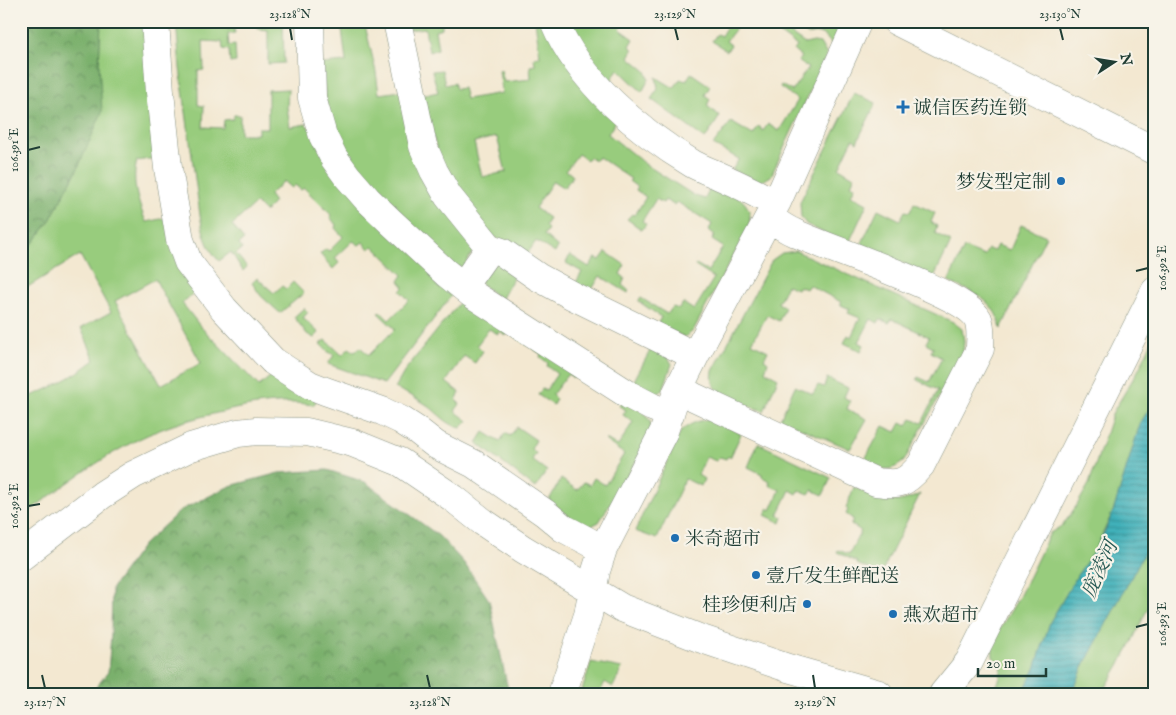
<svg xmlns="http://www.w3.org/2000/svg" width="1176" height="715" viewBox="0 0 1176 715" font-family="'IM FELL English','Noto Serif SC',serif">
<defs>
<pattern id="forest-crowns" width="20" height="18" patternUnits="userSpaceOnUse" patternTransform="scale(1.25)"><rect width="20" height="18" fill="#7ab06c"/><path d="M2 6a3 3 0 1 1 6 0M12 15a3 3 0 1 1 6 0" fill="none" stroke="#63905a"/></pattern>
<pattern id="water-rules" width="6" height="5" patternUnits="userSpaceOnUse" patternTransform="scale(1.25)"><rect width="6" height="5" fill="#40b0b9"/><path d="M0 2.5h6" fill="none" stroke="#359097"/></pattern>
</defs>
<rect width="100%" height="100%" fill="#f7f3e8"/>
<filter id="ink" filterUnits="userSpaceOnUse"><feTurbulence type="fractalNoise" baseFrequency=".02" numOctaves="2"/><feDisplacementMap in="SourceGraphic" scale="10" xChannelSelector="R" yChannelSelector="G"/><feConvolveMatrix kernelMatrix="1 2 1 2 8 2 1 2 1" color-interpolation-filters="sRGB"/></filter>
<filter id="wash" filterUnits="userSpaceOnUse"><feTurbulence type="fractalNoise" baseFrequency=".0096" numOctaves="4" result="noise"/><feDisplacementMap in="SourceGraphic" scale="20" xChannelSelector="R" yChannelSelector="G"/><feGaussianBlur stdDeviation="1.12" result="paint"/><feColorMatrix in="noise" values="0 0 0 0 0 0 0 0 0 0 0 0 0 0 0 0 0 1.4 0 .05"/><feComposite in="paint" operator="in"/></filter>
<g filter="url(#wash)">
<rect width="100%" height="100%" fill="#f3e8d1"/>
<path fill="#98cc7d" stroke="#5c8458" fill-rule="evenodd" d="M101 21H144L155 158 137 161C131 182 138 202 146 222L165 218 195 292 182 303 200 326 259 386 271 376 287 387 315 398 316 402 313 405C284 400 255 404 226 411 203 416 179 422 157 431 111 449 61 488 21 517V400C48 390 72 378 95 360L81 328 111 312 80 255 21 291V250L33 243 49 222 77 170 99 64ZM155 279 201 363 161 385 115 301Z
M176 21H227V29L234 28 235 33 228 34 229 46 235 45 236 62 230 63 229 50 223 49 222 42 203 41 204 70 198 71V105L204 106 203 127 223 128 224 120 233 119 234 115H240V134H258V128H268V90L288 89 287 107 290 127 306 124 455 291 384 384 328 364 334 355 327 351 320 344 326 340 342 355 349 348 355 352 360 347 369 355 395 329 378 313 380 311 389 320 409 300 400 291 404 287 399 281 403 275 373 246 369 249 363 242 359 245 353 241 335 258 339 263 333 269 320 254 326 249 329 251 343 237 335 228 336 225 330 217 331 215 304 188 301 190 295 185 292 188 284 181 269 195 274 202 265 212 256 203 232 225 244 240 239 244 242 249 236 254 247 267 243 271 231 252 219 261C206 247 203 232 200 215L180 68Z
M268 21H283L284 63 268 64V30L258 29V25H268Z
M341 21H364L376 72 379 94 401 91 475 249 463 267 453 266 440 258 341 153 328 113 321 64 346 62Z
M406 21H442V28L435 30 438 49 429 52 425 28 408 30Z
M535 21H544L617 119 608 134 645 164 695 196 705 199 713 182C726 190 751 199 750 218 750 222 748 226 747 230L693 331 685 337 657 325 661 317 638 301 641 298 667 314 673 307 679 309 683 303 694 310 714 278 695 266 696 264 708 271 723 247 712 240 715 235 709 230 712 224 677 202 674 205 665 200 663 203 656 199 642 221 646 224 642 230 627 219 632 214 635 215 646 197 636 190 637 187 629 181 631 179 599 157 595 160 589 157 587 160 578 154 566 170 573 176 564 188 553 181 535 208 549 218 545 226 548 229 544 235 558 247 555 253 536 241 526 256 485 231 443 168 420 96 438 92 432 71 442 70 445 85 454 83 456 89 463 88 466 99 502 93 499 70H501L504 82 531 79 530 66 535 65 534 57 540 56ZM497 137 506 172 482 177 474 142Z
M563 21H625L620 29 634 39 630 46 633 50 629 57 646 71 649 79 642 92 618 69 609 84Z
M730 21H742L726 41 731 45 727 51 712 41 717 34 721 36Z
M752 21H783L788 25 792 35 805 44 814 42 820 43 827 55 771 176 761 182 732 170 739 159 713 145 731 122 753 135 759 126 763 131 768 124 779 131 798 100 780 87 781 85 792 91 808 68 798 61 801 57 794 51 797 46 763 22 759 26Z
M798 21H843L832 45C824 34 822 31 808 35L800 30Z
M691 73 710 86 705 95 710 99 707 106 720 116 705 139 651 99 658 89 656 77 674 88 680 79 686 81Z
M854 93 876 103 857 142 853 139 839 168 854 177 851 185 855 187 851 195 867 204 848 245 806 224 801 217 800 202Z
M914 203 935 213 931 222 937 226 935 233 951 242 934 277 861 245 878 209 900 220 905 211 910 212Z
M1021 225 1046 236 1001 329C995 299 973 292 948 282L964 248 984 256 988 249 994 251 997 245 1010 250Z
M796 251 953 322 962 329 964 341 963 353 904 461C889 474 881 469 864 461L883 426 896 432 901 423 907 426 911 419 922 423 938 390 917 380 918 377 929 382 942 358 931 352 933 347 926 343 929 337 892 319 889 323 880 319 878 323 871 319 859 342 864 345 861 351 844 343 848 335 851 337 860 318 848 313 850 309 841 305V302L809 285 806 289 799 286 797 289 787 285 778 303 785 307 779 321 767 315 752 343 768 351 764 359 768 362 765 371 778 378 764 411C745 404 707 398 713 371L772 260 782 253Z
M606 252 625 265 620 274 625 278 622 285 629 291 628 293 600 276 591 291 575 284 582 272 566 263 570 255 589 267 595 258 600 260Z
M497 261 517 271 501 300 479 282Z
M257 278 274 293 282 286 286 289 293 282 304 293 280 313 261 296 252 283Z
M463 298 644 413 650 421 652 435 599 522 589 527 575 522 549 500 561 479 577 490 584 482 590 485 594 478 605 485 624 454 606 441V439L618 446 633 422 623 415 626 410 619 406 621 401 577 375 573 378 568 374 552 395 556 399 553 405 538 395 542 389 546 390 557 374 547 366 548 363 540 357 541 354 508 332 506 336 500 331 498 334 489 329 477 345 483 351 475 363 464 356 446 382 460 393 456 400 460 404 455 411 468 421 461 428C447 425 439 414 427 405 417 398 406 393 395 388L406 369Z
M304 308 308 312 303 318 319 333 314 338 307 334 294 317Z
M1155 335V399L1140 424 1114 509 1095 550 1078 574 1050 622 1035 669 1022 694H993L1000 678 1002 665 993 657 992 642 1019 597 1050 533 1063 525 1077 505 1089 484 1113 412 1139 369Z
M652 347 665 352 672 364 663 390 654 396 631 386Z
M827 378 848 388 844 397 850 401 847 409 867 419 850 449 780 419 795 386 813 394 818 385 824 387Z
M712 419 741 434 730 458 728 456 726 459 720 457 716 461 706 457 698 475 704 479 701 486 685 479 657 539 635 531 681 431C691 423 699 420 712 419Z
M517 427 536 440 531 449 536 453 532 460 547 471 535 488 477 443 484 432 500 442 505 433 510 436Z
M758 443 831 478 823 495 812 490 809 494 799 490 797 494 790 490 778 515 783 517 781 523 765 515 768 508 771 510 780 490 769 485 770 481 762 477V474L748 467Z
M854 487C879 499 893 508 920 494L881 574 857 564V562L837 552 838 550 849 554 861 531 851 524 853 519 846 514 848 510 846 508Z
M1155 533V593L1128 650 1102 694H1072L1084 665Z
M591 662 622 668 613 687 605 682 599 694H581Z"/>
<path fill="url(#forest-crowns)" stroke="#4c7650" d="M21 21H101L99 64 102 112 77 170 49 222 33 243 21 250Z
M327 470 365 482 439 536 464 563 489 600 509 694H91L108 672 111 635 112 588 143 545 181 510 230 486 279 473Z"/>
<path fill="url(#water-rules)" stroke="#307676" d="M1155 399V533L1084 665 1072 694H1022L1035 669 1050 622 1078 574 1095 550 1105 531 1114 509 1140 424Z"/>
</g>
<g filter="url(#ink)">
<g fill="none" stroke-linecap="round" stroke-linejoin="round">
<defs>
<path id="minor" d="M155 21 160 92 168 168 180 240 188 262 224 309 273 361 285 369 310 385 325 391 382 411 401 420 418 431 436 445 474 464 545 513 563 528 603 549
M310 21 312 98 323 136 334 158 347 176 367 199 390 221 446 273 472 294 629 395 652 407 670 414
M397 21 423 146 434 171 448 196 490 248 502 252 538 277 573 296 695 356
M554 21C579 81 638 131 693 164 704 170 716 174 728 180 742 186 755 193 769 200L777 202
M896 21 1155 151
M463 286 490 248
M679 388 694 397 876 482C900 485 905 484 921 465L980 349C980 339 982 329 978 319 965 293 828 249 795 233 785 229 777 223 769 217
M21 557 102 495 133 475 191 447 238 433 256 431 307 432 353 443 400 462 453 498 483 522 523 549 622 608 699 638 788 668 879 694
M562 694 588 615 596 571 603 549 664 431 677 392 695 356 777 202 858 21
M943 694 969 662 1155 291"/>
</defs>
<use href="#minor" stroke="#899282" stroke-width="29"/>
<use href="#minor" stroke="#fff" stroke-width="28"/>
</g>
</g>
<path fill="none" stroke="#1f3d34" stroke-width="2" d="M290 28 292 40M675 28 678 40M1060 28 1063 40M28 150 40 147M1136 271 1148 268M28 506 40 504M1136 627 1148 624M42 675 45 688M427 675 430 688M813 675 815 688"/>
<g fill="#1f6fb2" stroke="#f7f3e8" stroke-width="2">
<path d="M900.5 99.5h5v5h5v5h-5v5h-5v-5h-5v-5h5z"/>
<circle cx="1061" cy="181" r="5"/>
<circle cx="675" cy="538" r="5"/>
<circle cx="756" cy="575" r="5"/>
<circle cx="807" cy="604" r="5"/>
<circle cx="893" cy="614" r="5"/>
</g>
<g text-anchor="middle" stroke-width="4.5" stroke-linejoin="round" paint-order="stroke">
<g font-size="19" fill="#1f3d34" stroke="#f7f3e8" text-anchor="start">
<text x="913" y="114">诚信医药连锁</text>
<text x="1051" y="188" text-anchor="end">梦发型定制</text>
<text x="685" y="545">米奇超市</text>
<text x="766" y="582">壹斤发生鲜配送</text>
<text x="797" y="611" text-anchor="end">桂珍便利店</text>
<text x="903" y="621">燕欢超市</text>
</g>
<g font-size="20" font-style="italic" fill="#275a55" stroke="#f7f3e8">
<text transform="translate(1099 569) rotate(-66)" y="7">庞凌河</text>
</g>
</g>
<rect width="1176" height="715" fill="none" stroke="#f7f3e8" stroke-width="55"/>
<g transform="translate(1114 62) rotate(78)" stroke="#f7f3e8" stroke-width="4" paint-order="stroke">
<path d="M0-4L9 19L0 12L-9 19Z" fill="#1f3d34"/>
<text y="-8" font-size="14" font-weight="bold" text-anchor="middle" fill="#1f3d34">N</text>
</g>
<path d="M978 668v8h68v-8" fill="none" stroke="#1f3d34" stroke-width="2.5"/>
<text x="986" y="668" font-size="15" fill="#1f3d34" stroke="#f7f3e8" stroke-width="4" paint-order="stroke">20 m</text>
<rect x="28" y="28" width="1120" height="660" fill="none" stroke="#1f3d34" stroke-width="2"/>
<g font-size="12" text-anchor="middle" fill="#1f3d34">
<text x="290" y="18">23.128°N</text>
<text x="675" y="18">23.129°N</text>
<text x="1060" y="18">23.130°N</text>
<text transform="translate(14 150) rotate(-90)" y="4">106.391°E</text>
<text transform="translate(1162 268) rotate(-90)" y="4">106.392°E</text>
<text transform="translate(14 506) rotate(-90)" y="4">106.392°E</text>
<text transform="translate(1162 624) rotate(-90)" y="4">106.393°E</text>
<text x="45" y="706">23.127°N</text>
<text x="430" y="706">23.128°N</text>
<text x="815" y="706">23.129°N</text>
</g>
</svg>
